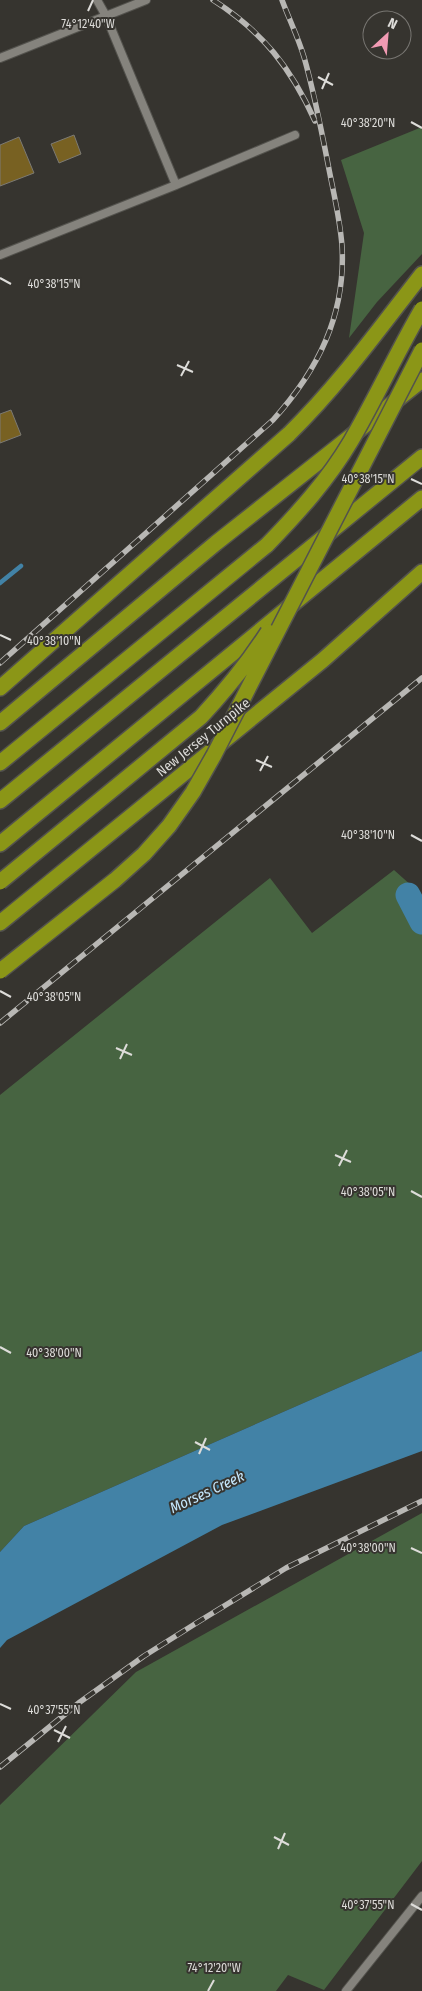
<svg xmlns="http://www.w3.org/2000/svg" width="422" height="1991" viewBox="0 0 422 1991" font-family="'Fira Sans Condensed',sans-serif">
<rect width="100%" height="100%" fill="#36342f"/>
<path fill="#476441" d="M422 127V254L377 302 349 338 364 233 341 160Z
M394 870 422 895V1351L24 1526 0 1552V1095L270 878 312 933Z
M422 1513V1861L324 1990 288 1975 276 1991H0V1805L136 1672Z"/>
<path fill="#4282a6" d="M422 1351V1451L222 1525 7 1640 0 1648V1552L24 1526Z"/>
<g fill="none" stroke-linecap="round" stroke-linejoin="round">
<path stroke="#4282a6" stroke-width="4.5" d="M0 583 21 566"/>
<path stroke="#4282a6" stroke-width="25" d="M408 895 422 922"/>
</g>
<path fill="#786122" stroke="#7c7a74" d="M74 135 81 154 59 163 51 144Z
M19 137 34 173 0 186V145Z
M11 410 21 435 0 443V414Z"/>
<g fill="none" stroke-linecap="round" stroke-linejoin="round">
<defs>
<path id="lane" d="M0 58 146 0
M176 185 295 135
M0 255 176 185 106 16 97 0
M346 1991 422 1896"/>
<path id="highway" d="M0 688 289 434C339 385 379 329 422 274
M0 723 216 543 422 380
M0 763 267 545
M0 801 422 457
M0 844 422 498
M0 923 323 660 422 572"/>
</defs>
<use href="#lane" stroke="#53524d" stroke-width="10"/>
<use href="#highway" stroke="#53524d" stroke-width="18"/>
<use href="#lane" stroke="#85837d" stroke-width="8"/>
<use href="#highway" stroke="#8b9617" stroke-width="15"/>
<defs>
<path id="rail" d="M213 0C263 32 291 68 315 121
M0 663 273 420C318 370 346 315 342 246 340 218 333 191 328 164 321 128 314 92 304 57 298 37 289 19 282 0
M0 1023 422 678
M0 1767 80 1702 144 1656 198 1622 286 1568 422 1501"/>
</defs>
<use href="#rail" stroke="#b8b7b4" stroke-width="5.5"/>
<use href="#rail" stroke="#36342f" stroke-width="4" stroke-dasharray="11" stroke-linecap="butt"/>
<defs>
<path id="highway-bridge" d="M267 545C298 513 328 480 351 441 376 398 397 352 422 309
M0 882 201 717C226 690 248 663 268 632
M0 971 115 880 144 854 169 826 193 792 214 755 422 350"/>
</defs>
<use href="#highway-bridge" stroke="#53524d" stroke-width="18" stroke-linecap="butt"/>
<use href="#highway-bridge" stroke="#8b9617" stroke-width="15"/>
</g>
<path fill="none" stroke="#dddcd9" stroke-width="2" d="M88 11 93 0M318 77 333 85M322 89 329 73M411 122 422 128M0 278 11 284M177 365 193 372M181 376 189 361M411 479 422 484M0 635 11 640M256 760 272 767M260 771 268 756M411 835 422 841M0 991 11 997M116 1048 132 1055M120 1059 127 1044M335 1155 351 1162M339 1166 347 1150M411 1191 422 1197M0 1347 11 1353M195 1442 210 1450M199 1454 206 1438M411 1548 422 1553M0 1704 11 1709M54 1730 70 1738M58 1742 66 1726M274 1837 289 1845M278 1849 285 1833M411 1904 422 1910M208 1991 214 1980"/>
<g text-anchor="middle" stroke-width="4" stroke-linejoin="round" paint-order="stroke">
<g font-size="14" fill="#dddcd9" stroke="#36342f">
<text transform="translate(203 737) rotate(-39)" y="5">New Jersey Turnpike</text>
</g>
<g font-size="15" font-style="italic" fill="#c4e6fb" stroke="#36342f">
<text transform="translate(207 1492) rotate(-25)" y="5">Morses Creek</text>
</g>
</g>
<g font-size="12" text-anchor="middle" fill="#dddcd9" stroke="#36342f" stroke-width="4" stroke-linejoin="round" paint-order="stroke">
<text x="88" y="28">74°12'40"W</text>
<text x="368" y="127">40°38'20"N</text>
<text x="54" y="288">40°38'15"N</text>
<text x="368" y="483">40°38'15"N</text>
<text x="54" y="645">40°38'10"N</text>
<text x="368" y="839">40°38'10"N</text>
<text x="54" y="1001">40°38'05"N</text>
<text x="368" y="1196">40°38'05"N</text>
<text x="54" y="1357">40°38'00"N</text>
<text x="368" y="1552">40°38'00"N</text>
<text x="54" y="1714">40°37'55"N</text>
<text x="368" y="1909">40°37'55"N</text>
<text x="214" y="1972">74°12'20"W</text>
</g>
<g transform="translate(387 35) rotate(26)"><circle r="24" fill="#36342f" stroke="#797773"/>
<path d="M0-4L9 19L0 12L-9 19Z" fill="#f19ab3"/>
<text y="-8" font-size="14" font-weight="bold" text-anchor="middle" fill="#dddcd9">N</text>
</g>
</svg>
